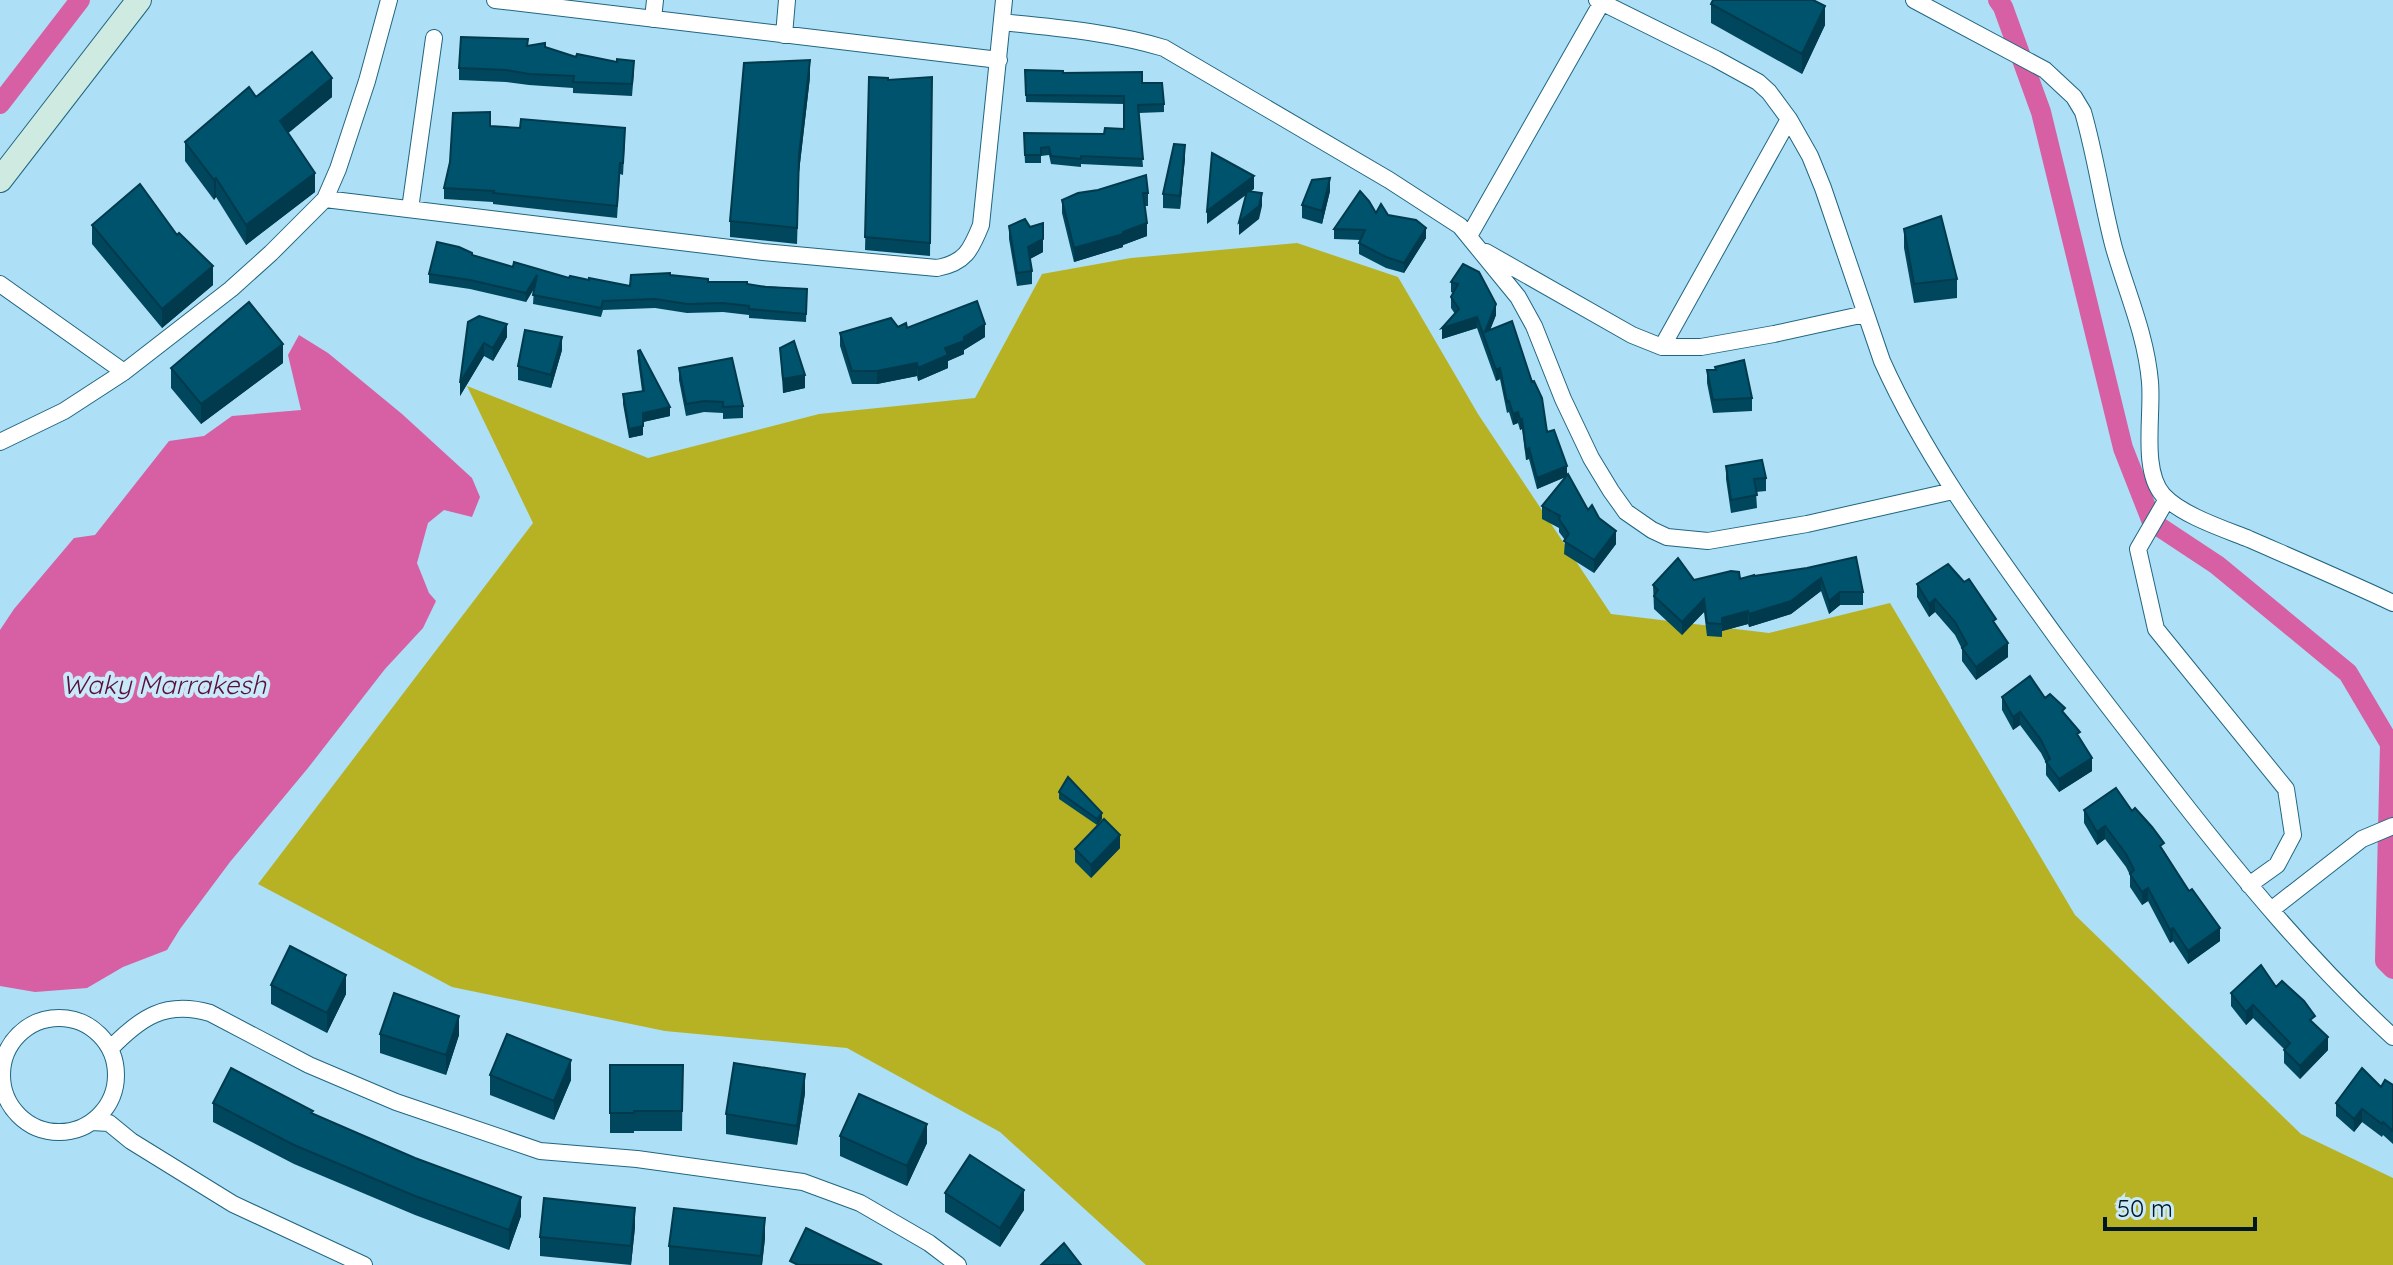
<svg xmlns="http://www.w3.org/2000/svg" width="2393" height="1265" viewBox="0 0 2393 1265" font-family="Quicksand,sans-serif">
<rect width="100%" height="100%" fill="#addff6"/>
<path fill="#b6b224" d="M1297 243 1398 277 1478 414 1611 614 1769 633 1890 603 2075 915 2301 1134 2393 1178V1265H1146L1000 1132 847 1048 665 1031 452 987 258 884 533 523 467 386 648 458 819 414 975 398 1042 274 1131 258Z"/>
<path fill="#d660a3" d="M299 335 328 353 402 414 472 478 480 497 472 517 444 510 428 523 417 563 429 593 436 601 423 628 385 669 308 768 230 862 180 929 167 950 123 967 87 988 35 992 0 986V630L14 609 74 538 95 535 169 441 204 436 232 416 301 410 288 355Z"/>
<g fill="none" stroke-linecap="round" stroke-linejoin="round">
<path stroke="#d660a3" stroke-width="20" d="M1998 0 2003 7 2041 112 2123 448 2152 522 2217 565 2348 673 2390 744 2385 961 2393 969
M0 104 80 0"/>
<defs>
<path id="street" d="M495 0 999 60
M1597 0 1716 59 1758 82 1769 92 1789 119 1810 156 1823 188 1882 361C1927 461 1993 549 2057 638 2095 690 2135 741 2175 792 2242 878 2312 963 2393 1037
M1914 0 2045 70 2074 97 2083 112C2096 157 2102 203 2114 248 2127 293 2146 335 2150 382 2153 414 2141 470 2163 495 2181 515 2224 529 2249 539 2297 560 2346 581 2393 603
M653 19 655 0
M1002 22C1056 28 1111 32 1164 48L1389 180 1460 226 1518 297 1534 326 1563 399 1591 458 1611 491 1626 512 1652 530 1667 537 1708 541 1807 524 1953 491
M784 35 787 0
M325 199 763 252 937 268C965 263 971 250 981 225L1004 0
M410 209 434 38
M1469 236 1602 2
M1486 252 1632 335 1662 347H1701L1774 334 1865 314
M0 284 124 372
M1662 347 1789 119
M0 442 64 411 124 372 231 289 271 253 325 199 338 169 367 81 389 0
M2167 499 2138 549 2156 629 2286 789 2293 835 2277 865 2249 885
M2271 910 2362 839 2393 826
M2 1075a57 57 0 1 1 114 0a57 57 0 1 1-114 0Z
M110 1049C140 1018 165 1000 210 1013L309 1065 396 1102 540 1151 637 1159 803 1182 860 1203 929 1243 958 1265
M92 1122 109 1123 131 1141 233 1204 364 1265"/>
<path id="secondary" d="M0 180 139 0"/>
</defs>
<use href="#street" stroke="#206681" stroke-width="18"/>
<use href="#secondary" stroke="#206681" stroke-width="26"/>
<use href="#street" stroke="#fff" stroke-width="16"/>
<use href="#secondary" stroke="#cfeae0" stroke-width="24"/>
</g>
<path fill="#00475e" d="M1711 4 1825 25 1802 74 1711 23Z
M528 46 545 47 576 57 634 72 632 96 573 93V88L529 85 506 82 459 80V68Z
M1025 70 1142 83 1164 104V112L1139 113 1143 167 1081 164V167L1051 164 1049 155 1041 156V163H1025L1024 141 1104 134 1124 129V104L1026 102Z
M810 77 799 172 797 244 730 237V221Z
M869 77 888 80 932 77 930 256 865 250Z
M256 97H332L288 133 315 192 246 245 216 197 214 200 185 161V142Z
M490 126 625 139 623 175 620 174 617 218 493 204V202L444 199V188Z
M1185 158 1180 209 1163 208V194Z
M1330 191 1322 224 1302 218V205Z
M1148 193V206H1145L1147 236 1123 245V247L1074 262 1062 213V200Z
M1376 213 1388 215 1426 238 1404 273 1386 268 1359 254V243L1361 240 1334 239V229Z
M92 225 213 285 162 328 92 244Z
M1009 226 1043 252 1030 259 1032 271V284L1017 286 1009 239Z
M1904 229 1957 279V298L1914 303 1904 248Z
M472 255 513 267 569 278 630 286 670 275 708 282 807 289 806 322 749 318V315L723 312 687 313 655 308 603 310 601 317 533 304 534 288 526 302 470 289 429 283V274Z
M1463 264 1496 315 1490 330 1547 432 1567 476 1588 510 1599 518 1616 544 1594 573 1564 554 1565 540 1559 532V528L1542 519V506L1566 477 1537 489 1529 459 1526 460 1522 429 1520 430 1518 423 1513 425 1509 412 1507 413 1500 379 1496 381 1477 328 1442 339 1455 314 1451 308V297L1453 293 1451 292V282Z
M468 322 507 337 493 361 484 356 460 396Z
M898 327 907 328 985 337 964 350V354L948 361V368L918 381 917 376 877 384H852L840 346V333Z
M780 348 805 388 783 393Z
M562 350 551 388 518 380V366Z
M638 351 670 416 643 422V435L629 438 623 404V394L642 391 638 360Z
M283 363 201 424 171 388V368Z
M679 368 743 406V418L723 419V413L704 412 686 416 679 380Z
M1707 370H1715L1752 398V411L1713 413 1707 383Z
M1726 466 1766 478V491L1756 492 1757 508 1731 513 1726 479Z
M1807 568 1863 592V605H1840L1829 614 1821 591 1791 614 1749 627 1748 624 1722 631V637L1707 636 1704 612 1682 635 1654 609 1653 585 1694 580 1740 579Z
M1917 584 1996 626 2008 657 1976 680 1962 661V649L1955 635 1935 612 1929 617 1917 597Z
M2002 697 2045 698 2065 714 2080 739 2092 771 2059 792 2046 775V763L2041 753 2020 725 2013 730 2002 710Z
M1059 792 1102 819 1097 825 1059 799Z
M2084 810 2132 811 2164 851 2220 941 2188 964 2173 941 2170 943 2148 901 2142 905 2130 887V875L2126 867 2105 839 2097 845 2084 823Z
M1120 848 1091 878 1075 862V849Z
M271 985 346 994 327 1033 271 1004Z
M2276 987 2315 1025 2328 1050 2300 1079 2284 1063V1049L2253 1018 2246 1025 2231 1006V993Z
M380 1034 459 1035 446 1075 380 1053Z
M610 1065H683L682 1131H634V1133H610Z
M490 1075 571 1080 554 1120 490 1095Z
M2393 1085V1144L2383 1135 2382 1137 2362 1122 2354 1132 2336 1116V1103L2381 1087Z
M805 1093 797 1145 726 1134V1114Z
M213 1103 313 1114 521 1216 509 1250 415 1215 294 1164 213 1122Z
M840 1136 927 1143 907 1186 840 1156Z
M945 1193 1024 1210 1000 1247 945 1212Z
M635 1227 631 1265 540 1256V1237Z
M765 1238 762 1265H669V1246Z"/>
<path fill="#003a4c" d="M1825 6V25L1802 74V54Z
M810 60V77L799 172 797 244 799 155Z
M332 78V97L280 140V121Z
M1185 145V158L1180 209V196Z
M315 173V192L246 245V225Z
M1254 176V189L1207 224V211Z
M216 178V197L214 200V180Z
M1330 178V191L1322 224V211Z
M1262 193V206L1259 219 1239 235V222Z
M1147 223V236L1123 245V247L1074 262V248Z
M1426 228V238L1404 273V263Z
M1043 239V252L1028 260V247Z
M213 266V285L162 328V309Z
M537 275V284L526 302V293Z
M1496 304V315L1485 343V332Z
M1477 317V328L1442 339V328Z
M507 324V337L493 361V348Z
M985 324V337L964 350V354L948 361V368L918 381V368L945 348Z
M562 337V350L551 388V375Z
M484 343V356L460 396V383Z
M283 344V363L201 424V404Z
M917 363V376L877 384V371Z
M1500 368V379L1496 381V370Z
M805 375V388L783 393V379Z
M670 407V416L643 422V413Z
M1518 412V423L1513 425V414Z
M1522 419V429L1520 430V420Z
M643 426V435L629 438V429Z
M1529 448V459L1526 460V450Z
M1567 466V476L1537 489V478Z
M1616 531V544L1594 573V560Z
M1821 578V591L1791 614 1749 627V614Z
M1840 592V605L1829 614V601Z
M1704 599V612L1682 635V622Z
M1935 599V612L1929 617V604Z
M1748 611V624L1722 631V637V618Z
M2008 643V657L1976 680V667Z
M2020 712V725L2013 730V717Z
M2092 758V771L2059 792V779Z
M1102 813V819L1097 825V819Z
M2105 826V839L2097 845V832Z
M1120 835V848L1091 878V865Z
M2148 888V901L2142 905V892Z
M2173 928V941L2170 943V930Z
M2220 928V941L2188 964V951Z
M346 975V994L327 1033V1013Z
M2253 1005V1018L2246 1025V1012Z
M459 1016V1035L446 1075V1055Z
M2328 1037V1050L2300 1079V1066Z
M571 1060V1080L554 1120V1101Z
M805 1074V1093L797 1145V1126Z
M2362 1109V1122L2354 1132V1119Z
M927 1124V1143L907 1186V1166Z
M1024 1190V1210L1000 1247V1228Z
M521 1197V1216L509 1250V1230Z
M635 1208V1227L631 1265V1246Z
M765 1218V1238L762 1265H761Z"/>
<path fill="#00536d" stroke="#003a4c" stroke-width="2" d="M1713 0H1813L1825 6 1802 54 1711 4Z
M461 37 528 39 527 46 545 43V47L576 57 577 54 617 62V59L634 61 632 84 573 82 574 76 529 74 506 70 459 68Z
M312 52 332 78 280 121 315 173 246 225 216 178 214 180 185 142 249 87 256 97Z
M810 60 799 155 797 228 730 221 744 63Z
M1025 70 1063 71V73L1142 72V83H1162L1164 104 1138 105 1143 159 1081 156V159L1051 156 1049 147 1041 148V155H1025L1024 133 1104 134 1105 128 1124 129V96L1026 95Z
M869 77 888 78V80L932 77 930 243 865 237Z
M490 112V126L520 128 521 119 625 128 623 163H620L617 206 493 193 494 191 444 188 450 162 453 113Z
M1174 144 1185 145 1180 196 1163 194Z
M1212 153 1254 176 1207 211Z
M1146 175 1148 193H1143L1147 223 1123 232V234L1074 248 1062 200 1078 193 1098 190Z
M1330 178 1322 211 1302 205 1312 180Z
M140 184 177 235 179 233 213 266 162 309 92 225Z
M1247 191 1262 193 1259 206 1239 222Z
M1360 191 1369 201 1376 213 1381 204 1388 215 1416 220 1426 228 1404 263 1386 257 1359 243 1365 230 1334 229Z
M1941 216 1957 279 1914 284 1904 229Z
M1025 219 1030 227 1043 223V239L1028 247 1032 271 1017 273 1009 226Z
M437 242 459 247 472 253V255L513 267 514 262 569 278 570 276 589 280V278L630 286 631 275 670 273V275L708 279V282H747V284L766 287 807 289 806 314 749 309V306L723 303 687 304 655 299 603 301 601 308 533 295 537 275 526 293 470 280 429 274Z
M1463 264 1479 272 1496 304 1485 332 1512 321 1532 382 1534 381 1542 398 1547 432 1554 430 1567 466 1537 478 1529 448 1526 450 1522 419 1520 420 1518 412 1513 414 1509 401 1507 402 1500 368 1496 370 1477 317 1442 328 1459 309 1451 297 1458 284 1451 282Z
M977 301 985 324 964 337V341L945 348 948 355 918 368 917 363 877 371H852L840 333 891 318 898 327 906 323 907 328Z
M249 302 283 344 201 404 171 368Z
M479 316 507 324 493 348 484 343 460 383 468 322Z
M525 330 562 337 551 375 518 366Z
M794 341 805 375 783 379 780 348Z
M640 350 670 407 643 413V426L629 429 623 394 644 391 638 351Z
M732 358 743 406 723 407V402L704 401 686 404 679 368Z
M1744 360 1752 398 1713 400 1707 370H1716L1715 367Z
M1762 460 1766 478 1754 479 1757 495 1731 500 1726 466Z
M1568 474 1588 510 1592 505 1599 518 1616 531 1594 560 1564 541 1569 534 1559 519 1560 516 1542 506Z
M1856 557 1863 592H1840L1829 601 1821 578 1791 601 1749 614 1748 611 1722 618V624L1707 623 1704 599 1682 622 1654 596 1658 590 1653 585 1678 558 1694 580 1731 571 1739 572 1740 579 1754 575V576L1807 568Z
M1948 564 1964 582 1969 579 1996 619 1993 621 2008 643 1976 667 1962 648 1967 644 1955 622 1935 599 1929 604 1917 584Z
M2030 676 2045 698 2050 694 2065 708 2062 711 2080 732 2077 734 2092 758 2059 779 2046 762 2050 759 2041 740 2020 712 2013 717 2002 697Z
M1068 777 1102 813 1097 819 1059 792Z
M2116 788 2132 811 2135 808 2152 827 2164 843 2160 846 2189 891 2192 889 2220 928 2188 951 2173 928 2170 930 2148 888 2142 892 2130 874 2134 870 2126 854 2105 826 2097 832 2084 810Z
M1104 819 1120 835 1091 865 1075 849Z
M290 946 346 975 327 1013 271 985Z
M2261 965 2276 987 2282 981 2304 1001 2315 1016 2310 1020 2328 1037 2300 1066 2284 1050 2290 1043 2253 1005 2246 1012 2231 993Z
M394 993 459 1016 446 1055 380 1034Z
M507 1034 571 1060 554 1101 490 1075Z
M734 1063 805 1074 797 1126 726 1114Z
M610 1065H683L682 1111H634V1113H610Z
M231 1068 313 1111 311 1113 415 1158 521 1197 509 1230 415 1196 294 1145 213 1103Z
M2362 1068 2381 1087 2385 1080 2393 1085V1131L2383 1122 2382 1124 2362 1109 2354 1119 2336 1103Z
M859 1094 927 1124 907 1166 840 1136Z
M970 1155 1024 1190 1000 1228 945 1193Z
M544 1198 635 1208 631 1246 540 1237Z
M674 1208 765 1218 761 1256 669 1246Z
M806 1228 882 1265H798L790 1261Z
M1064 1243 1081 1265H1041Z"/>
<g text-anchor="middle" stroke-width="8" stroke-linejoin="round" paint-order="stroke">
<g font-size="26" font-style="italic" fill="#5a0f3e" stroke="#c9e9f9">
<text x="164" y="694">Waky Marrakesh</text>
</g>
</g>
<path d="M2105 1217v12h150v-12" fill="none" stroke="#001621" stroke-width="4"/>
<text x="2117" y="1217" font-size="24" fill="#001621" stroke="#c9e9f9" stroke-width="6" paint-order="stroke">50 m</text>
</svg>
